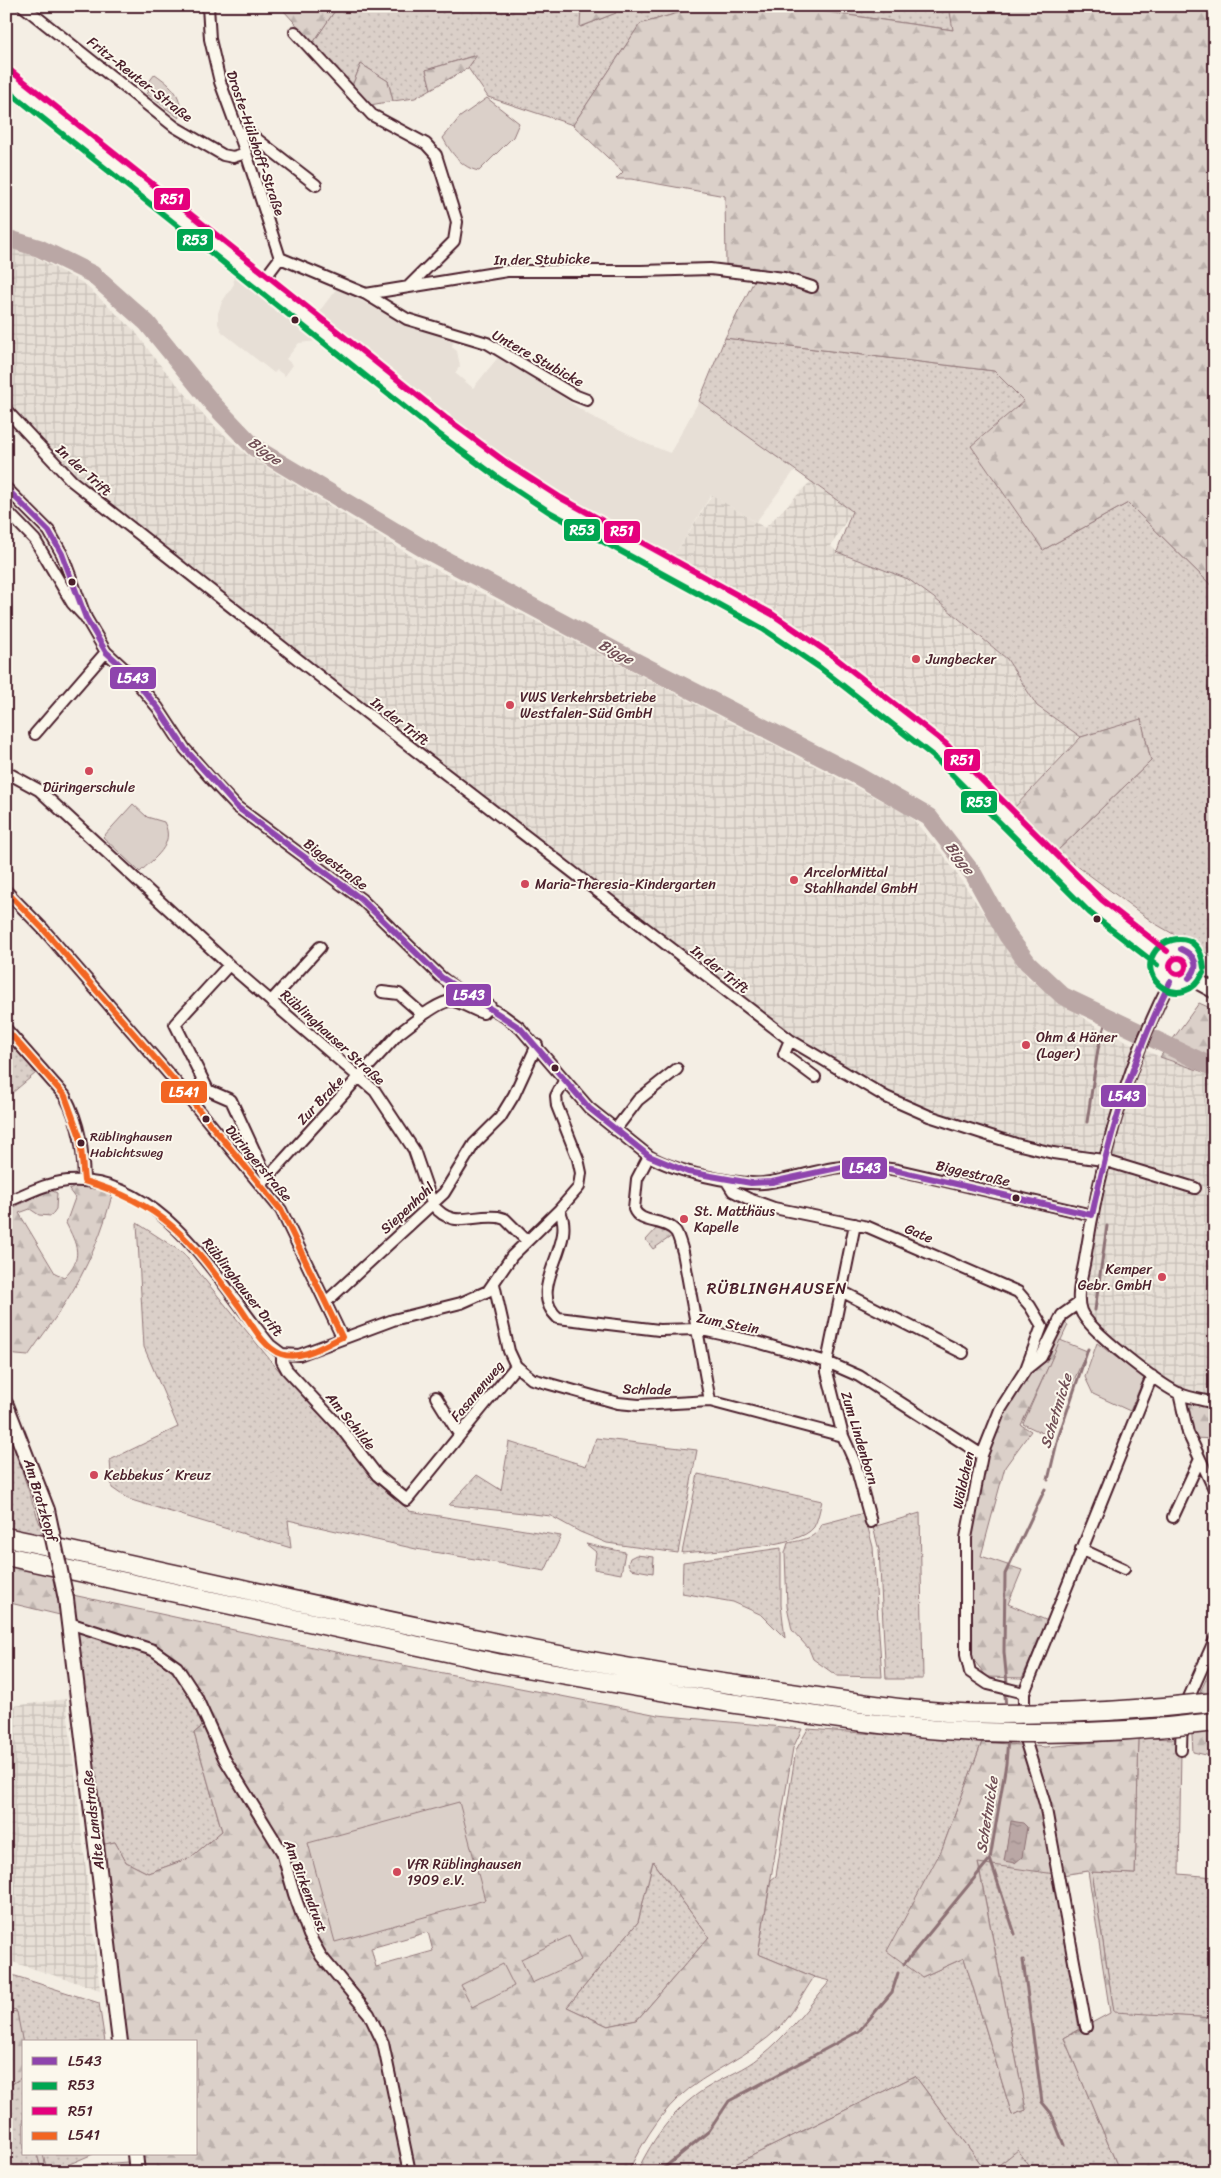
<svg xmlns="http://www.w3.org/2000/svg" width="1221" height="2178" viewBox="0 0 1221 2178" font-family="Sriracha,sans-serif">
<defs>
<pattern id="industrial-grid" width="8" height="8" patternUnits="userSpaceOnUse" patternTransform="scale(1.25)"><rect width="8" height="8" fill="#e7dfd6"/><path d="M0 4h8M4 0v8" fill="none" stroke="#c8bfb8"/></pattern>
<pattern id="grass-dots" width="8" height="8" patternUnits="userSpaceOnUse" patternTransform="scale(1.25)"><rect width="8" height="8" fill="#dbd0c9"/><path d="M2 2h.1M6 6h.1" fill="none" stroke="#bdb2ad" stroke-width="1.8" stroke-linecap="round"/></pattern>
<pattern id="forest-firs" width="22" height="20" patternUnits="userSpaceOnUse" patternTransform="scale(1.25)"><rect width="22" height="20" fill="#dbd0c9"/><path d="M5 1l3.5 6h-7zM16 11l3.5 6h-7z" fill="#bdb2ad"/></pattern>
<pattern id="water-ripples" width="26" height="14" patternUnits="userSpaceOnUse" patternTransform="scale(1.25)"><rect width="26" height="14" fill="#baa7a5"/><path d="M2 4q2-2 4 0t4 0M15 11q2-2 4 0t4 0" fill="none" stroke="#998787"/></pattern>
</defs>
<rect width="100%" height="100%" fill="#f4eee4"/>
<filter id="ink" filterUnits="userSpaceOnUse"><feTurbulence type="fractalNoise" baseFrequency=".02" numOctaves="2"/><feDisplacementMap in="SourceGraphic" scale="10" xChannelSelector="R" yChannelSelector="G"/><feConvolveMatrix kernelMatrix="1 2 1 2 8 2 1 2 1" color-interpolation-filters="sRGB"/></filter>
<g filter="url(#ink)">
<path fill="#e7dfd6" d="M6 94 16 102 6 115Z
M233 275 317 341 299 343 286 359 293 365 285 376 277 370 274 373 222 332 218 324V313L222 302 234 284Z
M337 288 392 317 454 337 452 347 457 351 460 366 455 373 473 388 500 355 589 415 647 444 670 453 699 401 795 470 756 522 711 495 673 558 619 531 518 469 457 424 318 313Z"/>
<path fill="url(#industrial-grid)" d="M6 246 28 253 83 283 135 331 155 359 210 422 247 455 420 561 909 815 943 854 1028 978 1097 1027 1160 1057 1215 1076V1402L1203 1400 1152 1376 1081 1311 1103 1160 1079 1157 929 1116 790 1040 72 481 6 410Z
M811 481 852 511 831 546 837 552 908 579 934 598 1007 659 1037 706 1081 737 1013 809 984 775 878 685 791 625 739 592 673 558 712 495 765 528Z
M66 1699 100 1990 6 1960V1707Z"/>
<path fill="url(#grass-dots)" stroke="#92787a" d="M338 6H581V27L615 13 611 6H702L640 24 573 125 488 97 468 68 476 55 426 70 431 89 415 98 393 101 388 81 361 64 352 86 313 43Z
M784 6H949L954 30Z
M725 338 994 371 1024 401 1043 550 1128 503 1215 589V958L1154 923 1057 851 1151 761 1141 720 1081 737 1037 706 1007 659 934 598 908 579 837 552 852 511 699 401Z
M6 1039 36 1073 6 1098Z
M137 1223 183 1253 275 1366 409 1511 561 1536 545 1571 416 1549 288 1520 291 1548 128 1499 112 1488 110 1460 178 1427 144 1347Z
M657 1228 664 1229 672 1236 653 1249 646 1240Z
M6 1424 44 1536 6 1528Z
M596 1438 697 1450 678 1553 607 1543 580 1532 551 1516 449 1505 477 1475 501 1490 509 1442 586 1466Z
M698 1474 822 1501C820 1508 818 1520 814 1527 799 1549 709 1550 682 1553Z
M864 1513 873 1547 882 1677 837 1676 813 1659 809 1649 792 1630 787 1606 785 1553 788 1543C802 1540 816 1539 822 1524Z
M920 1513 923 1679H886L879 1550 873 1527Z
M586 1544 625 1552 621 1574 594 1569 596 1552Z
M781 1548V1605L785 1638 762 1615 733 1602 682 1593 683 1562Z
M636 1555 654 1557 653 1573 631 1569 628 1564 630 1558Z
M74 1628 152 1653 176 1669 208 1721 194 1733 222 1831 190 1858 148 1873 126 1862 115 1842 100 1845Z
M808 1729 982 1742 942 1849 922 1977 964 1958 1012 2115 1026 2110 978 1862 1053 1873 1079 2029 1064 2038 1120 2172H1033L1018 2151 990 2172H987L915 2076 719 2172H637C653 2137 677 2105 710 2086 726 2076 746 2069 760 2057 787 2036 808 2007 830 1981L814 1977 758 1954 771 1880 776 1876 796 1750Z
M1139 1738 1179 1739 1181 1750 1179 1874 1215 1877V2018L1114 2013 1092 1872 1135 1874Z
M653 1861 709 1937 637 2020 608 2026 567 2007 638 1922Z
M6 1973 99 2003 105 2042H24V2050L16 2010 6 2008Z
M23 2077 24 2154H37L42 2172H6V2088Z
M43 2154H93L51 2172H47Z"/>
<path fill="url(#forest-firs)" stroke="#92787a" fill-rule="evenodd" d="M289 6H338L313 43 284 11Z
M581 6H611L616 13 580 27Z
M702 6H784L953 30 949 6H1215V589L1128 503 1043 550 971 446 1024 401 994 371 725 338 755 279 758 268 726 264 725 196 631 179H616L623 172 573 125 640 24Z
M477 55 468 68 431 89 426 70Z
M361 64 388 81 393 101 370 105 352 86Z
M1141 719 1151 761 1057 851 1013 809 1081 737Z
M1199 1003 1215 1010V1076L1160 1057Z
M81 1184 113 1191C104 1229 87 1270 65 1303 54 1321 40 1338 28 1356L6 1354V1211L50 1190 57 1193 56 1209 51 1216 39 1215 30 1209 19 1213 55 1273 64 1277C84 1258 77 1245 66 1223L75 1198 69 1190Z
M1060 1321 1068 1325 1021 1425 1031 1431 1005 1467 981 1556 1022 1570 1008 1604 1048 1621 1022 1678 987 1677 968 1653 965 1543 980 1477 1000 1410 1027 1365Z
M1180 1399 1215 1408V1439L1194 1438Z
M6 1564 57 1576 64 1616 6 1602Z
M73 1595 331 1651 658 1715 802 1729 793 1748 758 1954 814 1977C803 1993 793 2014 780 2027 749 2057 707 2071 677 2099 657 2118 640 2147 628 2172H60L73 2166 141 2161 140 2154H196V2042H125L100 1845 115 1842 126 1862 148 1873 190 1858 222 1831 194 1733 211 1719 198 1690 179 1666 74 1620ZM653 1861 709 1937 637 2020 608 2026 567 2007 638 1922ZM428 1932 433 1951 376 1967 371 1948Z
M1215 1661V1757L1193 1752 1191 1719 1201 1690Z
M1139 1738 1135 1874 1092 1872 1114 2012 1215 2018V2172H1120L1064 2038 1110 2013 1088 1871 1062 1875 978 1863 1026 2110 1012 2115 964 1958 922 1977 887 1951 942 1849 982 1742 1045 1747Z
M6 2010 17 2012 24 2050V2083L22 2077 6 2088Z
M915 2076 987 2172H719Z
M1018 2150 1033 2172H990Z
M37 2154H43L47 2172H42Z"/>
<path fill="#dbd0c9" stroke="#92787a" d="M155 74C172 86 184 96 179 118L147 94 149 91 144 88Z
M487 98 519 123 513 137 479 171C462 168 451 153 443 138L460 117Z
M133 804 147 817 164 822C176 845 154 858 140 872L103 837Z
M1060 1340 1087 1351 1049 1436 1023 1424Z
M1097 1343 1144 1378 1130 1411 1093 1394 1085 1377Z
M459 1802 485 1900 335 1942 308 1843Z
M569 1936 581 1960 532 1983 521 1959Z
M503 1964 514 1986 472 2007 461 1985Z"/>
<path fill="url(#water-ripples)" stroke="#8d7174" d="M1011 1821 1023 1823 1027 1827 1022 1857 1015 1863 1004 1861Z"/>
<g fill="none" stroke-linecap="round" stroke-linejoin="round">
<path stroke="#8d7174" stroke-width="3" d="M1087 1122 1098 1049 1107 1018
M1095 1310 1107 1226
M1048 1480 1058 1438 1088 1349
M1007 1683 1004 1652 1005 1574 1045 1489
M1005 1695 1006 1709
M1008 1738 1006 1764 990 1859 1015 1934
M1023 1960 1042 2102 1051 2113 1064 2145
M904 1964 990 1859
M1076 2169 1077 2172
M659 2172 709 2131 729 2101 859 2031 892 1992 898 1973"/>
<path stroke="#baa7a5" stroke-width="18" d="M6 238 39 248 92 274 147 323 213 404 255 448 421 547 619 653 858 776 929 817 974 875 1007 935 1028 963 1063 996 1215 1068"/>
<defs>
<path id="street" d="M23 6 175 127 223 155 233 157 246 153
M208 6 210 39 220 82 246 153 280 258 262 282
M295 32 372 115 426 144 436 155 457 222 454 241 408 287
M239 133H249L316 185
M280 258 366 294 507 271H641L710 269 784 278 812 287
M366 294 407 319 487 343 574 395 587 400
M6 410 72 481 333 687 790 1040 886 1097 929 1116 1016 1144 1053 1153 1103 1160 1195 1188
M6 488 49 531 62 554 86 618 106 652 130 674 158 708 185 749 219 788 237 807 361 899 441 977 458 990 501 1014 520 1028 589 1108 649 1156C674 1171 733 1185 763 1183 786 1181 810 1172 834 1168 855 1165 877 1167 898 1170L1092 1215
M6 510 35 540 72 603 83 615
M35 734 106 652
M6 772 39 790 229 965 375 1091 414 1150 433 1205C453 1230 471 1214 498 1217L505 1219 527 1241
M6 891 44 930 180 1087 281 1210 342 1337
M229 965 175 1024 208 1090 231 1100 267 1178
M1170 982C1125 1068 1100 1163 1085 1259 1083 1273 1075 1296 1081 1311 1088 1330 1158 1383 1178 1393 1189 1398 1203 1400 1215 1403
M382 992 399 994 423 1015
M272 1000 320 947
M6 1029 65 1096C80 1124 83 1150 84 1181
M790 1040 784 1054 815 1077
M615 1130 638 1100 677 1069
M649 1156 637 1179 634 1209C640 1225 666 1218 676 1232 679 1237 681 1246 683 1252L710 1401
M726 1180 733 1191 749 1199 774 1208 868 1227 1018 1292 1030 1306 1042 1326 1026 1369
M261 1185 398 1034C409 1026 440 999 453 1001 463 1003 473 1010 483 1013L490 1006
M6 1202C26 1194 46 1183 68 1181 161 1174 220 1284 270 1345L282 1354 299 1355 393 1320 461 1303 488 1291 512 1256 559 1210 579 1187 581 1173 578 1159 557 1106 556 1096 564 1081
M559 1210C579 1244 524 1287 558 1318L659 1330 698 1329 757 1342 827 1362 859 1376 982 1455
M855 1224 827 1362V1372L843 1436 855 1463 871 1522
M494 1284 509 1351 516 1366 532 1379 618 1403 639 1405 710 1401 843 1436
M841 1291 963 1353
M326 1302 444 1193 474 1144 500 1118 514 1095 537 1045
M282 1354V1361L287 1370 341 1428 377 1475 407 1500 516 1366
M1179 1393 1188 1433 1215 1491
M436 1397 459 1434
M1173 1517 1200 1459
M1081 1549 1124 1569
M69 1623 153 1650 177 1667 196 1696 224 1758 282 1852 294 1894 309 1935 321 1956 369 2014 383 2043 410 2172
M1024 1693 988 1684 970 1672 966 1655V1538L982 1455 1000 1410 1026 1369 1041 1357 1062 1315 1079 1303
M1181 1750 1182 1713 1215 1639
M1086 2027 1045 1804 1024 1736V1693L1152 1376"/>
<path id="secondary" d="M6 78 442 426 503 471 556 506 768 622 824 660 939 749 1007 815 1096 907 1162 958
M1160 966a18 18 0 1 1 36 0a18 18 0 1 1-36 0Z
M1191 978 1215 991
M6 1405 47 1510
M66 1599 120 2042
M135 2154 137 2172"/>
<path id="highway" d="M6 1537C249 1589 490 1648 736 1685
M6 1556 497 1663 730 1703"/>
</defs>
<use href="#street" stroke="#4a1f2b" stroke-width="14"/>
<use href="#secondary" stroke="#4a1f2b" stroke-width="18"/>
<use href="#highway" stroke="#4a1f2b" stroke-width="21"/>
<use href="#street" stroke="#fbf7ec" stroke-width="10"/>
<use href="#secondary" stroke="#fbf7ec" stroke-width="14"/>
<use href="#highway" stroke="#fbf7ec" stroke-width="18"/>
<defs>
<path id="secondary-bridge" d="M47 1510 66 1599"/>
<path id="highway-bridge" d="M736 1685C823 1697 911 1714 999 1714 1071 1714 1143 1710 1215 1702
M730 1703C800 1713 871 1725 941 1730 1032 1736 1125 1733 1215 1722"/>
</defs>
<use href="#secondary-bridge" stroke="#4a1f2b" stroke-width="18" stroke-linecap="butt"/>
<use href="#highway-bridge" stroke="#4a1f2b" stroke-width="21" stroke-linecap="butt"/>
<use href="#secondary-bridge" stroke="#fbf7ec" stroke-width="14"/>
<use href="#highway-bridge" stroke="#fbf7ec" stroke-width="18"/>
<defs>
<path id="bus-1" d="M6 488 49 531 62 554 86 618 106 652 130 674 158 708 185 749 237 807 361 899 441 977 520 1028 589 1108 649 1156 688 1172 751 1183 772 1182 842 1167 890 1169 1092 1215
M1181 949C1195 955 1201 966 1189 978
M1092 1215C1109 1134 1133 1057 1170 982"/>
<path id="bus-2" d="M6 89 437 433 498 478 551 513 763 629 819 667 933 756 1090 913 1157 965
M1203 973C1184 1014 1133 980 1156 950 1160 945 1165 942 1172 940 1193 935 1202 950 1204 968"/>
<path id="bus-3" d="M11 71 447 419 508 464 561 498 772 614 829 653 945 743 1102 900 1167 951
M1170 966a8 8 0 1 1 16 0a8 8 0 1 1-16 0Z"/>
<path id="bus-4" d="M6 891 44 930 180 1087 281 1210 342 1337C325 1345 301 1361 281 1354 263 1348 250 1321 239 1306 191 1241 165 1204 84 1181L80 1137 65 1096 6 1029"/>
</defs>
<use href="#bus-1" stroke="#fbf7ec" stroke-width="10"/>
<use href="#bus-2" stroke="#fbf7ec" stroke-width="10"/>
<use href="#bus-3" stroke="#fbf7ec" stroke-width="10"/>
<use href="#bus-4" stroke="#fbf7ec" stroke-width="10"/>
<use href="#bus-1" stroke="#8e44ad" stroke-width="6"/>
<use href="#bus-2" stroke="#00a651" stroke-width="6"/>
<use href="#bus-3" stroke="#e5007d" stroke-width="6"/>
<use href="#bus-4" stroke="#f26522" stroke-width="6"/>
</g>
</g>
<g fill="#4a1f2b" stroke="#fbf7ec" stroke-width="2">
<circle cx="295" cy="320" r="4.5"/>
<circle cx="72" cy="582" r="4.5"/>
<circle cx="1097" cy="919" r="4.5"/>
<circle cx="555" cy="1068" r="4.5"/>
<circle cx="206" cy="1119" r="4.5"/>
<circle cx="81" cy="1143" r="4.5"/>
<circle cx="1016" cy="1198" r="4.5"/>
</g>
<g fill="#d1495b" stroke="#fbf7ec" stroke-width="2">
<circle cx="916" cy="659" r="5"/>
<circle cx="510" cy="705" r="5"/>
<circle cx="89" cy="771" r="5"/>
<circle cx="794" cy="880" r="5"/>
<circle cx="525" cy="884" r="5"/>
<circle cx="1026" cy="1045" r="5"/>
<circle cx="684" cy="1219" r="5"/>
<circle cx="1162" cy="1277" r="5"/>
<circle cx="94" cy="1475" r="5"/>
<circle cx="397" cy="1872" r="5"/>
</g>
<g text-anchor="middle" stroke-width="4" stroke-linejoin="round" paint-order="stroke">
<g font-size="13" fill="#4a1f2b" stroke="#fbf7ec" text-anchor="start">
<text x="90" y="1141">Rüblinghausen<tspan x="90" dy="16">Habichtsweg</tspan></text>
</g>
<g font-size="14" fill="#4a1f2b" stroke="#fbf7ec">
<text transform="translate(140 79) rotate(38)" y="5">Fritz-Reuter-Straße</text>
<text transform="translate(256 143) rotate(71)" y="5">Droste-Hülshoff-Straße</text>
<text transform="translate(542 259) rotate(-1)" y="5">In der Stubicke</text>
<text transform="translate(538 358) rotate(29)" y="5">Untere Stubicke</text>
<text transform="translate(84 470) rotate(42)" y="5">In der Trift</text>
<text transform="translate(400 721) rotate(38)" y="5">In der Trift</text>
<text transform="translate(336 864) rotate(37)" y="5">Biggestraße</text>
<text transform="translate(720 969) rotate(38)" y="5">In der Trift</text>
<text transform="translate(333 1037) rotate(42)" y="5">Rüblinghauser Straße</text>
<text transform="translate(320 1100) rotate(-47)" y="5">Zur Brake</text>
<text transform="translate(259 1163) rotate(50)" y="5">Düringerstraße</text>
<text transform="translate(973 1173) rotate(13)" y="5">Biggestraße</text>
<text transform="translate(407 1208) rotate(-43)" y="5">Siepenhohl</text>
<text transform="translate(919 1233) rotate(23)" y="5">Gate</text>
<text transform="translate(243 1287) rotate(52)" y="5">Rüblinghauser Drift</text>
<text transform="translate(728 1323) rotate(11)" y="5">Zum Stein</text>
<text transform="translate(647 1389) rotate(2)" y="5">Schlade</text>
<text transform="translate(477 1391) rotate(-50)" y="5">Fasanenweg</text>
<text transform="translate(351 1421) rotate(51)" y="5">Am Schilde</text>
<text transform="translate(860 1438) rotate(73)" y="5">Zum Lindenborn</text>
<text transform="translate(963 1480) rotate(-78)" y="5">Wäldchen</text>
<text transform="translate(41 1500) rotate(73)" y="5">Am Bratzkopf</text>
<text transform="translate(93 1820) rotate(-97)" y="5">Alte Landstraße</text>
<text transform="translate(306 1886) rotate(69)" y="5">Am Birkendrust</text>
</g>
<g font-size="14" fill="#4a1f2b" stroke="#fbf7ec" text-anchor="start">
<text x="926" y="664">Jungbecker</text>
<text x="520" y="702">VWS Verkehrsbetriebe<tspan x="520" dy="16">Westfalen-Süd GmbH</tspan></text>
<text x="89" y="792" text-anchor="middle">Düringerschule</text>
<text x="804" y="877">ArcelorMittal<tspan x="804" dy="16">Stahlhandel GmbH</tspan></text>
<text x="535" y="889">Maria-Theresia-Kindergarten</text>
<text x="1036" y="1042">Ohm &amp; Häner<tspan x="1036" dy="16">(Lager)</tspan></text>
<text x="694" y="1216">St. Matthäus<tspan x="694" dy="16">Kapelle</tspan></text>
<text x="1152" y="1274" text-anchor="end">Kemper<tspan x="1152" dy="16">Gebr. GmbH</tspan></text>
<text x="104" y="1480">Kebbekus´ Kreuz</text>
<text x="407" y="1869">VfR Rüblinghausen<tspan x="407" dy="16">1909 e.V.</tspan></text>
</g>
<g font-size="15" font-style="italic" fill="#714f56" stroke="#fbf7ec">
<text transform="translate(265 451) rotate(36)" y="5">Bigge</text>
<text transform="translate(616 652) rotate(28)" y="5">Bigge</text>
<text transform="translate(960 858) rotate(53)" y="5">Bigge</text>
<text transform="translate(1056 1411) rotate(-73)" y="5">Schetmicke</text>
<text transform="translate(987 1815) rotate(-81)" y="5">Schetmicke</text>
</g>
<g font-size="16" letter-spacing="1" fill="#4a1f2b" stroke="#fbf7ec">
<text x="777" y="1294">RÜBLINGHAUSEN</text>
</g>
</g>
<g stroke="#fbf7ec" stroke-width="2">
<rect x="153" y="187" width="38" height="24" rx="5" fill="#e5007d"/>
<rect x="176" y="228" width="38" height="24" rx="5" fill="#00a651"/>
<rect x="563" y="518" width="38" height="24" rx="5" fill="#00a651"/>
<rect x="603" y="520" width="38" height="24" rx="5" fill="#e5007d"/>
<rect x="109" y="666" width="48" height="24" rx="5" fill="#8e44ad"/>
<rect x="943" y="748" width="38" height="24" rx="5" fill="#e5007d"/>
<rect x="960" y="790" width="38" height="24" rx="5" fill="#00a651"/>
<rect x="445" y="983" width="47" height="24" rx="5" fill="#8e44ad"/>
<rect x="160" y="1080" width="48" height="24" rx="5" fill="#f26522"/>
<rect x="1100" y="1084" width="47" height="24" rx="5" fill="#8e44ad"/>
<rect x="841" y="1156" width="47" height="24" rx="5" fill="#8e44ad"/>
</g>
<g font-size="14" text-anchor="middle" font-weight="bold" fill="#fff">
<text x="172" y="204">R51</text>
<text x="195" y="245">R53</text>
<text x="582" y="535">R53</text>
<text x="622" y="536">R51</text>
<text x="133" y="683">L543</text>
<text x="962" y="765">R51</text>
<text x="979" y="807">R53</text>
<text x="469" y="1000">L543</text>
<text x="184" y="1097">L541</text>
<text x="1124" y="1101">L543</text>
<text x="865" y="1173">L543</text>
</g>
<rect width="1221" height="2178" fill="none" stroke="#fbf7ec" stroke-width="25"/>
<rect x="12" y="12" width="1196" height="2153" fill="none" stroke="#4a1f2b" stroke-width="2" filter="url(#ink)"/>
<rect x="22" y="2040" width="175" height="115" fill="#fbf7ec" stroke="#b4a19f"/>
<rect x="32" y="2057" width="25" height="8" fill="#8e44ad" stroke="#b4a19f"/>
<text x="68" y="2066" font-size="15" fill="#4a1f2b">L543</text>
<rect x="32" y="2082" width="25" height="8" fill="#00a651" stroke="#b4a19f"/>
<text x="68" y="2090" font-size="15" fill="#4a1f2b">R53</text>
<rect x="32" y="2107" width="25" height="8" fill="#e5007d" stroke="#b4a19f"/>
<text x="68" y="2116" font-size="15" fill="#4a1f2b">R51</text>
<rect x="32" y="2132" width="25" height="8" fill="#f26522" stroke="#b4a19f"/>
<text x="68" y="2140" font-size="15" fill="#4a1f2b">L541</text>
</svg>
